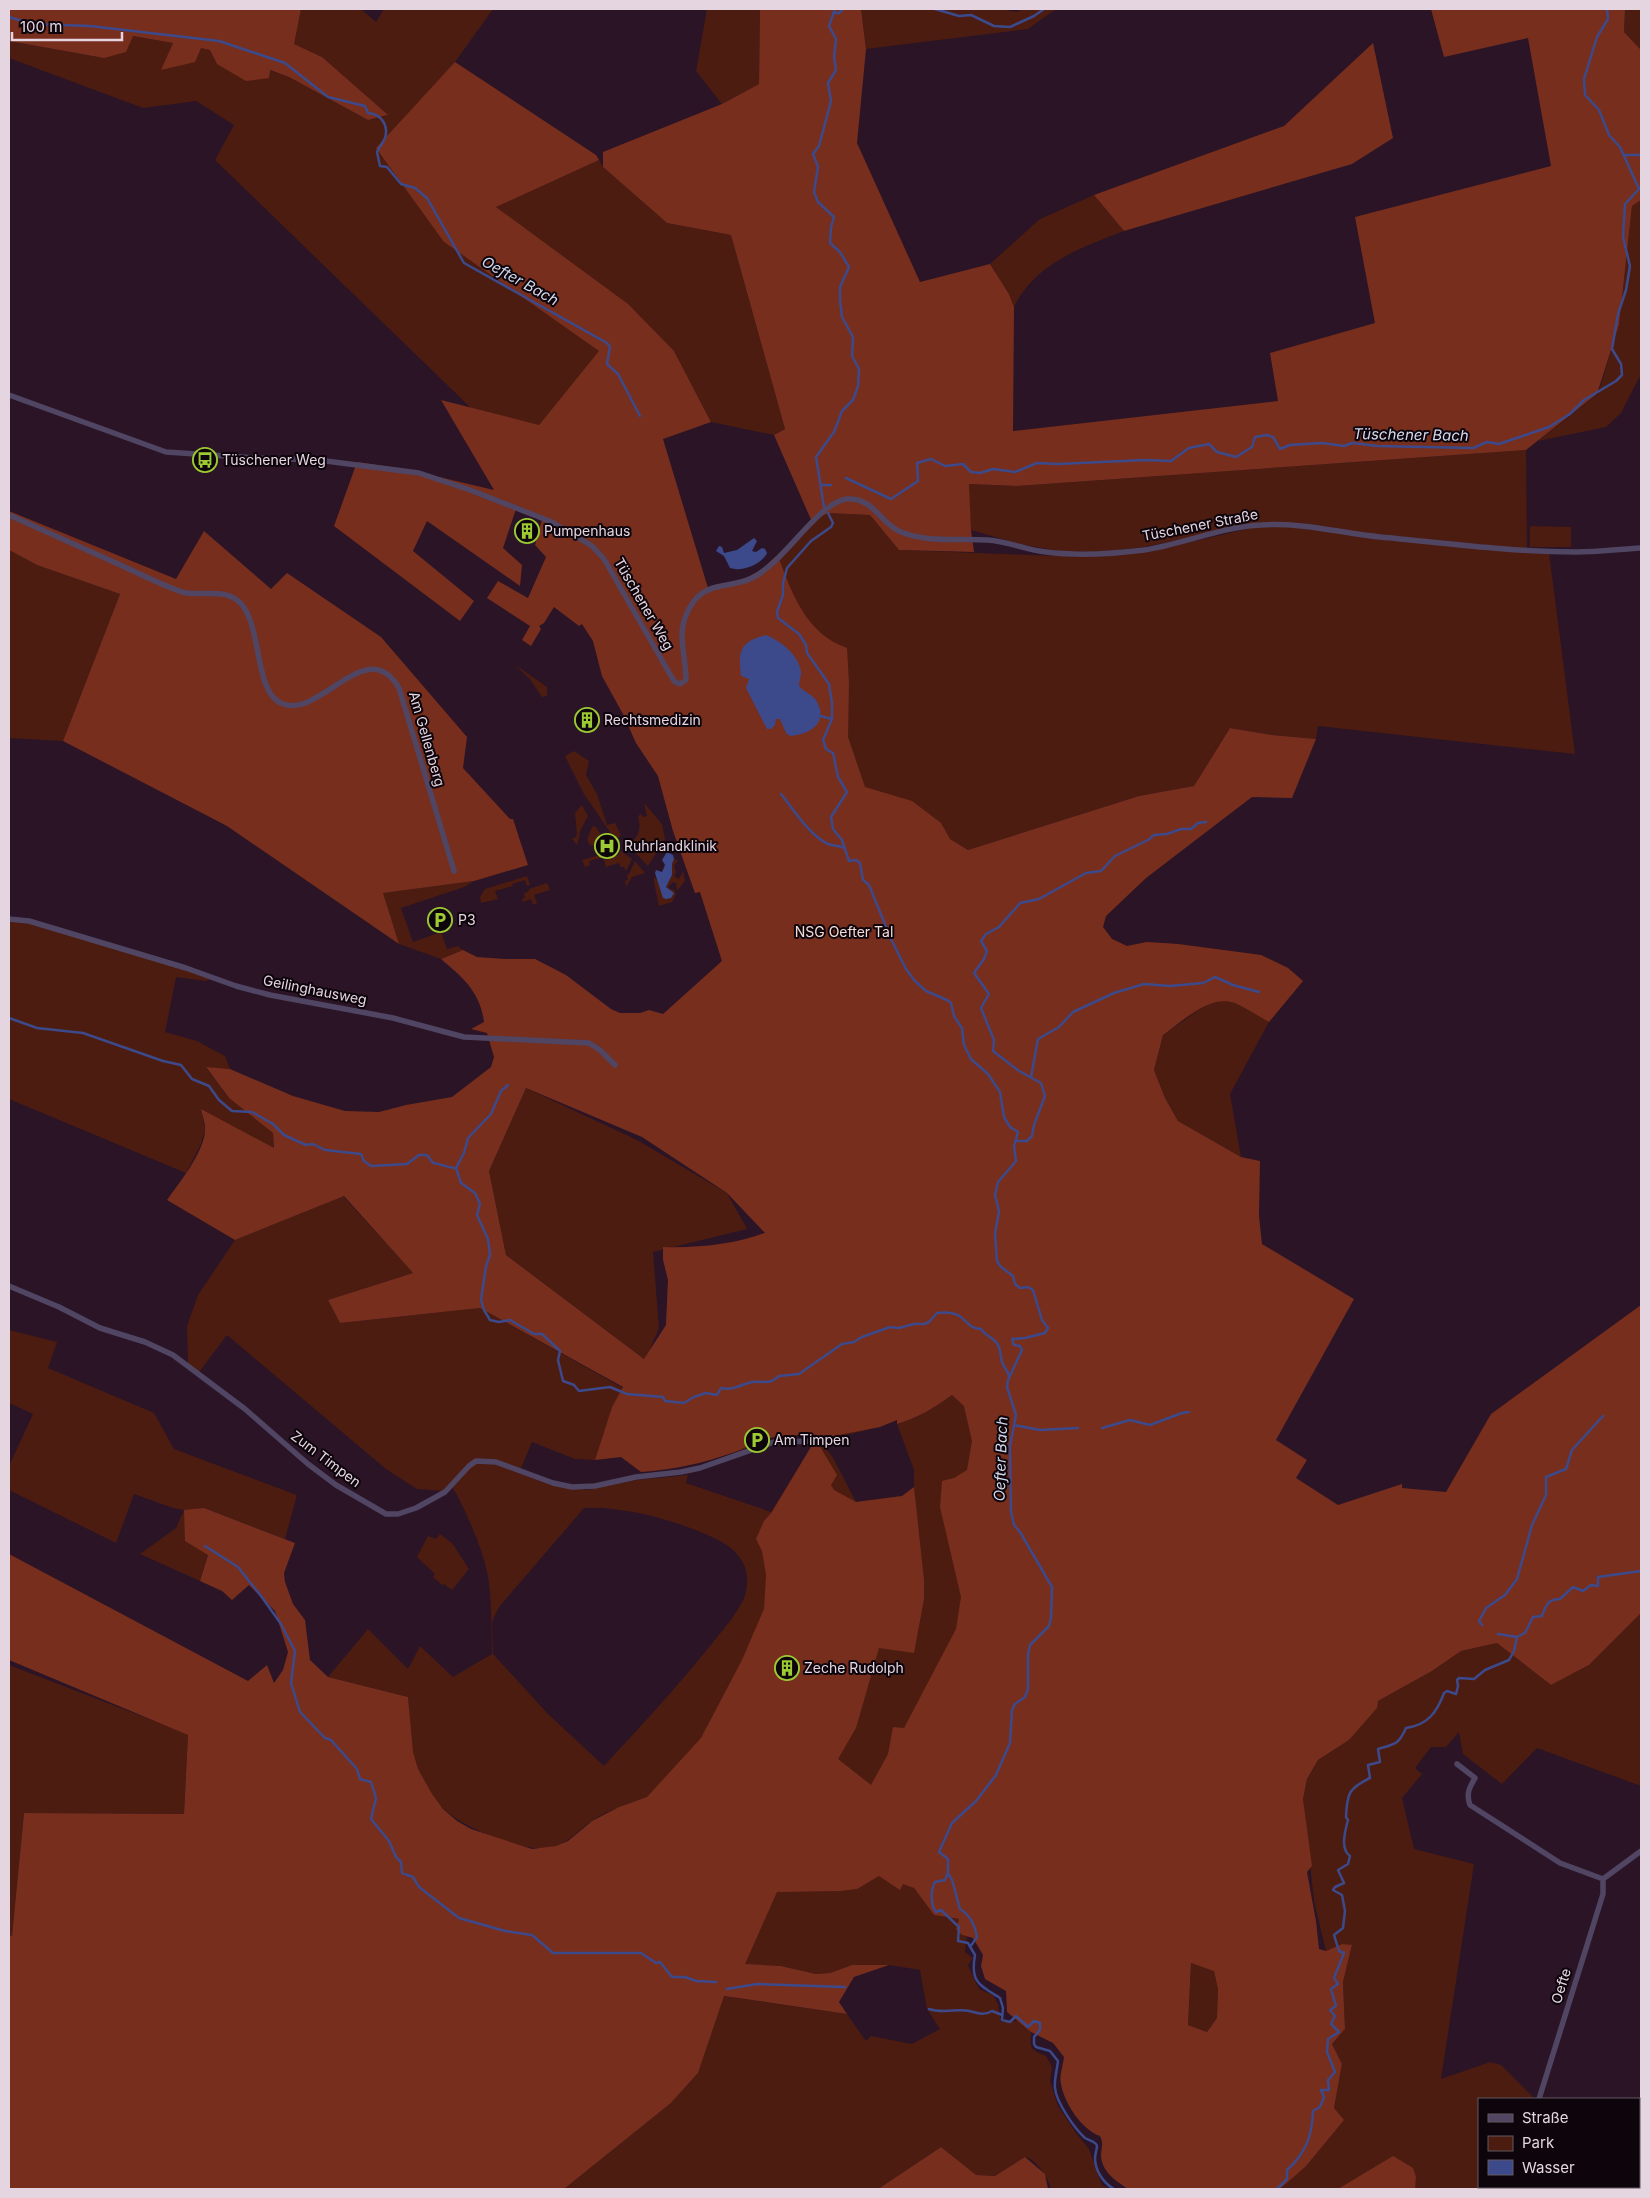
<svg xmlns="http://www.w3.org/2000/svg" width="1650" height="2198" viewBox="0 0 1650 2198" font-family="Inter,sans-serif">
<rect width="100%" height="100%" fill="#2a1426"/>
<path fill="#4c1c11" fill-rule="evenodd" d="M301 9H361L376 22 384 9H493L455 62 444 242 600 351 539 425 472 409 215 160 234 125 196 101 143 108 9 58V41L104 58 133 36 173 43 162 70 201 48 210 50 217 64 269 70 289 77 368 120 387 116 322 57 293 44Z
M707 9H760L759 84 722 104 696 71Z
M861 9H1000L1017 12 1023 9H1056L1028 29 866 49Z
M1625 9H1641V50L1624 32Z
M599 160 603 167 667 223 731 235 785 429 774 435 711 422 674 351 495 206Z
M1094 195 1124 231C1083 247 1035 263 1014 307L1009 294 990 264 1040 219Z
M1641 200V374L1621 413 1606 427 1538 441 1598 394 1619 325 1632 206Z
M1526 450 1527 549 1260 523 1144 547 1099 552 1059 551 1020 544 971 530 968 484 1017 486Z
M828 513 870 515 899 550 1059 556 1097 555 1182 544 1260 526H1282L1549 553 1575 754 1318 726 1316 739 1272 735 1230 728 1194 786 1139 796 968 850 951 840 957 879 1172 858 1146 878 1106 916 1103 927 1112 939 1127 946 1147 942 1178 944 1261 955 1288 968 1303 981 1269 1022 1230 1094 1241 1157 1178 1121 1165 1098 1154 1070 1163 1035 1199 1010 1061 1097 907 1885 914 1888 934 1915 959 1919 962 1935 967 1937 965 1952 973 1958 968 1965 979 1989 993 1995 998 2004 1001 2022 1020 2021 1031 2032C1030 2048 1030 2050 1046 2056L1052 2067 1050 2081 1058 2106 1076 2133 1089 2149 1102 2185 1110 2189H1051C1049 2178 1036 2160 1026 2157L995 2176 975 2175 941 2147 878 2189H564L671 2103 698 2073 723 1996 847 2014 866 2041 871 2036 912 2044 940 2029 927 2009 920 1970 889 1965H852L830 1973 816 1974 781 1966 745 1965 645 1798C627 1804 609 1810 593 1820 580 1828 571 1841 556 1846 535 1852 517 1845 497 1838 453 1822 424 1802 413 1754 409 1736 410 1715 408 1697L328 1677 368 1629 408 1669 420 1646 453 1677 492 1654C491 1628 492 1601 488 1576 482 1547 469 1519 456 1493L452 1487 444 1491 417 1489 386 1469 227 1335 199 1372 188 1364 187 1326 198 1295 235 1240 343 1196 413 1273 328 1300 340 1323 480 1308 623 1388 612 1407 595 1460 575 1459 532 1442 519 1473 551 1485 586 1490 637 1480 688 1475 686 1483 771 1512 817 1438 832 1456 856 1502 902 1496 914 1487V1470L897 1424C918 1418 934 1408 952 1395L962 1404 954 1389C917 1411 880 1431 836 1436 830 1437 823 1435 817 1435 793 1435 783 1439 760 1430L745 1449 702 1462 644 1359 506 1255 489 1171 526 1088 637 1140 727 1193 747 1229 653 1252 659 1328 648 1354 666 1325 668 1280 717 1244 742 1241 765 1233 700 981 722 961 700 892 695 893 673 831 658 776 636 743 623 714 602 676 593 641 582 624 568 618 569 590 670 676 736 581 755 576 812 522ZM584 1508C619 1506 666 1518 698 1531 722 1541 748 1552 747 1582 747 1589 745 1598 741 1604 733 1619 720 1633 710 1646 676 1688 640 1727 604 1766L548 1714 493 1654 492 1622 499 1607Z
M1530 526 1571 527V547H1530Z
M9 550 37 565 120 594 63 741 9 738Z
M514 664 547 687V696L542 697 530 679Z
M574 751 589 761 586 775 597 794 607 825 615 823 621 835 618 838 612 835 584 794 565 756Z
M644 803 662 824 665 839 648 866 628 845C640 836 641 829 638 816L641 814 643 817 647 816Z
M582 805 588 816 579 833 580 834 577 845 572 839 576 837 577 834 575 813Z
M595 826 602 836 600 843 595 846 590 845 587 840 592 827Z
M610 846 619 849 616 854 589 861 590 865 585 867 582 860 600 855Z
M621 851 632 859 626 871 624 867H621L619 863 606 867 604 860 618 855Z
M674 859 678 860 674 866 676 872 674 876 679 879 683 871 685 881 677 891 676 883 673 882 668 887 670 889 674 890 676 894 672 902 659 906 654 883V877L667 889 666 887 672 875V864Z
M635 861 645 873 632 877 626 887 625 881 628 880 627 875 629 874Z
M527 876 530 885 527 886 525 880 512 884 513 886 495 891 498 899 481 903 480 897 485 889Z
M474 881 464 887 401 908 413 942 441 932 447 949 458 946 463 950 441 959 399 944 382 893Z
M547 883 550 890 534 895 537 903 533 905 531 899 523 902 522 899 525 898 524 894 529 891V889Z
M9 917 215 977 206 981 176 977 165 1032 197 1041 225 1056 230 1069 206 1068 229 1098 273 1133 274 1149 201 1110 205 1129 201 1144 186 1173 9 1099Z
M9 1330 57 1342 48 1368 154 1413 174 1449 297 1495 285 1539 204 1508 208 1554 200 1581 140 1554 176 1528 184 1510 173 1508 134 1494 116 1543 9 1490V1466L33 1414 9 1403Z
M440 1534 452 1543 469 1569 452 1590 444 1584 442 1585 433 1577 435 1574 417 1557 428 1536 436 1539Z
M1641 1613V1786L1537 1748 1502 1784 1463 1754 1459 1732 1446 1747H1431L1415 1768 1422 1774 1402 1798 1414 1849 1474 1864 1441 2079 1490 2062 1501 2065 1535 2099H1479V2187H1482L1478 2189H1282L1334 2108 1342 2064 1332 2044 1345 2029 1343 1982 1352 1946 1342 1944 1326 1951 1314 1901 1303 1799 1307 1779 1318 1760 1349 1740 1378 1701 1432 1671 1461 1651 1497 1643 1551 1685 1589 1665Z
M9 1665 188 1734 184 1814 24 1813 12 1936 9 1935Z
M1191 1963 1214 1970 1218 1989 1217 2018 1207 2032 1188 2025Z"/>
<path fill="#772e1d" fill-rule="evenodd" d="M9 9H301L294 44 322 57 388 115 368 120 289 77 270 70 269 78 246 81 217 64 210 50 201 48 195 62 161 70 173 43 133 36 126 52 104 58 9 41Z
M760 9H861L866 49 857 143 920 282 990 264 1009 294 1014 307 1013 431 1278 401 1270 353 1375 323 1355 217 1551 166 1528 38 1444 57 1431 9H1625L1624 32 1641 50V200L1632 206 1619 325 1597 394 1526 450 1017 486 969 484 971 530 974 552 899 550 870 515 828 513 812 522 774 435 785 429 731 235 667 223 603 167V152L722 104 759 84Z
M1373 43 1393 138 1352 164 1124 231 1094 195 1284 126Z
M455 62 596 155 599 160 496 207 628 304 674 351 711 422 663 439 708 588 745 579 779 559C793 596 807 634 847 648L849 684 848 737 865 787 912 801 941 823 950 839 968 850 1139 796 1194 786 1230 728 1272 735 1316 739 1292 798 1252 797 1146 878 1106 916 1103 927 1112 939 1127 946 1147 942 1178 944 1261 955 1288 968 1303 981 1269 1022C1258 1016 1246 1008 1235 1003 1209 994 1183 1021 1163 1035L1154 1070 1165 1098 1178 1121 1241 1157 1260 1161 1259 1216 1262 1244 1354 1299 1276 1440 1307 1460 1296 1478 1338 1505 1402 1484V1488L1446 1492 1491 1414 1641 1305V1613L1589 1665 1551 1685 1497 1643 1461 1651 1432 1671 1378 1701 1377 1708 1349 1740 1318 1760 1307 1779 1303 1799 1312 1866 1307 1872 1316 1921 1319 1949 1326 1951 1342 1944 1352 1945 1343 1982 1345 2029 1332 2044 1342 2064 1334 2108 1344 2120 1306 2166 1280 2189H1128C1116 2181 1102 2172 1101 2156 1101 2147 1104 2144 1100 2136 1082 2130 1064 2103 1061 2084 1059 2077 1063 2065 1064 2057L1053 2043 1031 2032 1007 2012 1006 1991 985 1979 981 1966 983 1955 973 1938 962 1935 956 1929 959 1919 934 1915 914 1888 903 1884 900 1890 879 1876 857 1889 840 1891 777 1892 745 1964 781 1966 816 1974 830 1973 852 1965H889L854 1977 839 2002 847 2014 724 1996 698 2073 671 2103 564 2189H9V1935L12 1936 24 1813 184 1814 188 1735 9 1660V1554L248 1681 267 1665 274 1683 283 1670 288 1652 275 1611 249 1585 232 1600 222 1591 200 1581 208 1555 185 1541 184 1510 204 1508 295 1543 284 1573 285 1582 293 1604 305 1620 310 1660 328 1677 408 1697 413 1752 418 1769 432 1794 443 1809 457 1821 471 1829 532 1849 556 1846 568 1841 592 1821 619 1807 647 1797 701 1738 742 1660 764 1609 766 1575 762 1551 756 1539 764 1521 772 1512 818 1435C802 1434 780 1435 764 1439 753 1443 744 1449 732 1453 703 1463 673 1470 641 1472L621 1457 595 1460 612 1407 623 1387 480 1308 340 1323 328 1300 413 1273 344 1196 235 1240 167 1200C179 1183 206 1150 205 1128 205 1122 202 1115 201 1109L274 1148 273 1133 229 1098 206 1067 230 1069 293 1096 345 1111 379 1112 406 1105 452 1097 491 1067 494 1057 487 1033 471 1029 484 1022C480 991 462 977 441 959L463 950 477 957 505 959H535L566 975 611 1009 620 1013H640L649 1010 663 1014 722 961 700 892 695 893 673 831 658 776 636 743 623 714 602 676 593 641 582 624 579 626 554 607 544 623 539 626 541 629 531 646 522 640 530 626 487 598 498 581 528 598 546 557 535 545 543 516 517 506 503 548 522 565 520 586 427 521 413 551 474 601 460 621 334 526 357 462 405 469 494 490 441 400 539 425 599 351 444 242 376 148ZM526 1088 642 1137 727 1193 765 1233C732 1245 698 1248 663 1247V1260L668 1280 666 1325 644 1359 506 1255 489 1171ZM952 1395 964 1406 972 1441 967 1470 954 1478 942 1481 940 1507 961 1597 956 1629 904 1728 893 1727 888 1754 871 1785 838 1759 856 1728 879 1648 914 1653 924 1599V1580L914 1487 902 1496 856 1502 834 1490 831 1485 837 1475 819 1445 823 1438 880 1427 897 1420V1424C918 1418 934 1408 952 1395ZM1191 1963 1214 1971 1218 1989 1217 2018 1207 2032 1188 2025Z
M9 511 176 579 204 531 271 589 287 573 381 637 467 737 463 768 510 819H513L528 865 474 881 383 893 399 944 227 826 63 741 120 594 37 565 9 550Z
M941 2147 976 2175 995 2176 1025 2157 1045 2174 1048 2189H878Z
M1393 2156 1413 2168 1416 2177 1415 2189H1338Z"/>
<path fill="#3c4a8b" d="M754 538 757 541 752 551 756 552 762 548 765 549 767 553C761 565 742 572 730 568L724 556 716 551 719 546 722 547 724 553 737 550Z
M766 635C781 641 799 655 801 672 802 677 797 683 800 687 805 693 813 694 817 702 829 723 809 735 790 736L786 733 780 719H776L775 725 771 729H767L746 688 749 679 741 676C738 650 740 642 766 635Z
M667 852 673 855 674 859 672 864V875L666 887 674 893 671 898 666 899 663 898 655 873 656 870 662 872 665 865 662 860Z"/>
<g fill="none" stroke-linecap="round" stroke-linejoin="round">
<path stroke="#3c4a8b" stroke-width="2.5" d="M935 9 959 16 971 15 994 26 1010 27 1034 16 1044 9
M834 13H839L843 9
M9 17 32 24 90 26 219 41 285 63 328 97 365 106 368 113C381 114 389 125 385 138 383 143 379 147 377 152L380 166 387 167 401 184 415 188 427 198 464 263 607 343 610 347 607 364 618 374 640 416
M1624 155H1641
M846 478 891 499 918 481 917 463 931 459 945 466 963 464 971 472 980 473 993 469 1015 472 1037 463 1058 464 1145 460 1171 461 1189 448 1209 444 1217 452 1236 457 1252 447 1255 437 1267 435 1273 437 1280 449 1290 445 1322 443 1344 446 1352 443 1378 446 1473 448 1487 442 1499 444 1549 427 1570 414 1584 400 1616 381 1622 375 1621 364 1612 349 1618 314 1626 290 1630 266 1623 237 1625 204 1639 189 1620 147 1609 135 1599 110 1585 95 1584 79 1597 37 1608 19 1607 9
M821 485H831
M824 507 816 457 834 432 842 411 853 400 858 386 859 369 852 356 853 337 842 317 840 299V287L849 267 840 252 830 243 831 227 834 217 818 202 814 192 818 167 813 154 819 146 831 101 828 83 836 70 834 57 836 39 829 26 835 9
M828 513 833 523 831 527 811 541 787 568 783 583V595L777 612 778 618 799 634 806 645 807 653 829 684 832 703V719L823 740 826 749 833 753 838 777 847 792 831 817 833 829 842 840 849 861 856 860 860 863 863 880 869 885 891 939 906 969 915 981 926 991 947 1000 951 1003 954 1016 962 1028 964 1045 971 1059 988 1074 1000 1092 1004 1117 1010 1127 1018 1132 1014 1146 1016 1161 998 1182 995 1195 999 1211 995 1234 997 1261 1001 1267 1013 1276 1015 1284 1020 1288 1028 1287 1033 1290 1042 1320 1048 1328 1045 1333 1025 1338 1012 1339 1014 1345 1020 1346 1022 1350 1008 1380 1007 1387 1016 1415 1010 1446 1011 1511 1014 1525 1020 1532 1052 1587 1051 1618 1049 1626 1030 1645 1028 1655V1689L1025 1697 1015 1704 1012 1710 1010 1743 996 1775 976 1801 952 1823 939 1852 948 1859V1873L945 1880 935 1882C931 1889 930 1905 936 1912L941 1910 959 1927 958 1941 968 1943 975 1955C970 1982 979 1985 1000 1998L1003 2008 1002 2020 1010 2022 1016 2016 1028 2027 1034 2021 1040 2023V2030L1034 2037V2044L1036 2047 1050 2051 1058 2061C1057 2070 1054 2080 1055 2088 1056 2102 1075 2129 1085 2138 1088 2140 1097 2142 1097 2146 1097 2149 1095 2154 1095 2158 1095 2170 1103 2183 1114 2189
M820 716 832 719
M781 794C794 810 809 835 828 844 833 846 838 845 844 848
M9 1018 37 1028 83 1033 163 1061 181 1065 192 1079 209 1086 219 1100 232 1111 252 1112 273 1124 284 1135 306 1145 313 1144 325 1150 361 1154 364 1161 371 1166 407 1164 419 1155H427L433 1163C442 1164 448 1168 456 1168L461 1183 475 1193 480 1204 477 1215 488 1239 490 1255 486 1266 481 1300 484 1310 490 1320 499 1322 510 1320 534 1334H542L560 1351 558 1360 563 1381 574 1385 579 1391 610 1387 627 1394 663 1397 665 1401 684 1403 694 1397 706 1393 717 1395 721 1388C734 1391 741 1384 752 1382 759 1381 765 1383 772 1381L779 1376 799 1374 842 1344 854 1342 862 1337 890 1327 899 1328 914 1324H924L929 1322 937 1313C969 1309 961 1328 981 1329 985 1335 989 1336 994 1340 1001 1346 1000 1354 1002 1362 1004 1368 1008 1370 1009 1376
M1031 1077 1038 1039 1059 1027 1073 1012 1114 993 1144 984 1170 986 1203 983 1215 977 1233 985 1259 992
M1016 1141H1027L1032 1136 1034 1125 1045 1096 1041 1083 1019 1071 993 1051 994 1040 981 1008 989 994 974 973 984 959 987 951 981 941 986 934 999 927 1020 903 1039 899 1086 873 1101 871 1115 856 1148 840 1154 835 1167 834 1181 829H1191L1198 823 1206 822
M456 1168 464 1153 468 1138 491 1114 501 1091 508 1085
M1014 1425 1040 1430 1078 1428
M1102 1428 1130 1420 1150 1425 1182 1413 1189 1412
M205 1546 238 1567 261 1596 281 1624 295 1651 291 1683 300 1712 325 1738 331 1740 357 1769 360 1779 371 1782 376 1798 371 1819 389 1841 396 1857 401 1862 402 1873 413 1877 419 1887 459 1918 505 1931 532 1935 553 1953H641L656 1963 660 1962 672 1977H685L696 1981 716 1982
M1482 1625 1479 1621 1486 1608 1505 1595 1517 1579 1532 1525 1546 1495V1477L1566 1469 1572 1450 1603 1416
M1498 1634 1517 1637
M948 1873 952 1880 960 1909C970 1915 975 1925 977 1937L970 1947
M727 1989 757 1984 845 1987
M929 2009C944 2014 958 2008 969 2011 977 2013 984 2016 992 2011L1002 2015
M1277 2189 1287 2179V2170C1306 2153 1312 2136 1313 2111L1320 2107 1324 2097 1321 2090H1329L1328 2080 1335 2072 1327 2052 1328 2039 1339 2032 1331 2024 1335 2016 1330 2010 1336 2006 1331 1989 1338 1984 1334 1978 1344 1953 1339 1951 1334 1935 1343 1928 1345 1911 1342 1895 1333 1890 1335 1887 1344 1883 1338 1870 1348 1864 1350 1856C1340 1849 1345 1831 1348 1820L1346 1817C1347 1793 1349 1788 1370 1778L1368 1765 1380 1762 1378 1749C1394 1744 1398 1746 1406 1728 1428 1725 1437 1712 1444 1693L1447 1691 1456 1694 1458 1686 1457 1680 1459 1678 1474 1679 1485 1670 1509 1660 1514 1651 1517 1637 1525 1633 1533 1617 1542 1616C1546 1605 1548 1599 1560 1599L1573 1587 1583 1591 1591 1585 1598 1586V1577L1641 1571"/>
<path stroke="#504562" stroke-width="5.5" d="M9 395 166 452 256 458 318 460 419 473 470 490 552 522 592 546 604 559 671 676 675 682 680 684 686 680C686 649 673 630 694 601 708 582 732 588 752 578 784 563 818 502 847 499 874 497 880 524 901 532 928 543 959 538 987 540 1007 541 1026 550 1046 552 1077 556 1112 554 1144 550 1183 544 1221 527 1261 525 1301 522 1341 533 1380 537 1445 543 1511 552 1576 552 1598 552 1620 549 1641 548
M9 515C45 531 80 547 116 563 138 573 159 584 182 592 199 597 221 588 237 600 264 620 252 694 283 704 321 718 367 633 399 688L454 871
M9 919 29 921 186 968 236 986 270 995 393 1018 464 1037 589 1043 600 1050 615 1065
M9 1286 59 1307 100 1328 145 1342 173 1355 245 1409 308 1464 336 1485 386 1514H398L416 1508 445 1492 469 1466 476 1461 496 1462 553 1483 572 1487 595 1486 636 1477 681 1472 700 1468 774 1442 819 1441
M1457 1764 1475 1778C1469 1788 1466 1794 1470 1805L1560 1863 1603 1879
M1603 1879 1641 1851
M1539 2099 1603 1894V1879
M1482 2189 1486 2187"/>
</g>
<defs>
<symbol id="bus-ring" viewBox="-11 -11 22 22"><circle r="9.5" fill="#0d050b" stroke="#9cca32" stroke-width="1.5"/><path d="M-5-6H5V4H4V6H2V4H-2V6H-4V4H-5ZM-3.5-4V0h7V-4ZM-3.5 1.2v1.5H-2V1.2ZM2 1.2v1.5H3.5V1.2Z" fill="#9cca32"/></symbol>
<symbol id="building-ring" viewBox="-11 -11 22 22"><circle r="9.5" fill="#0d050b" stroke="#9cca32" stroke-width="1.5"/><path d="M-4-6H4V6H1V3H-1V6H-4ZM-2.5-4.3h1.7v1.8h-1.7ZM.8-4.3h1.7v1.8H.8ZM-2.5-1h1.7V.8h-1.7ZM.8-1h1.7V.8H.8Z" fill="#9cca32"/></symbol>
<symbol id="hospital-ring" viewBox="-11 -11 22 22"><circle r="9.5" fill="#0d050b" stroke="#9cca32" stroke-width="1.5"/><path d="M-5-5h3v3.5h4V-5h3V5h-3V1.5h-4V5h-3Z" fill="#9cca32"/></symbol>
<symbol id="parking-ring" viewBox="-11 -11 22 22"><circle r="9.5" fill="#0d050b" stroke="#9cca32" stroke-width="1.5"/><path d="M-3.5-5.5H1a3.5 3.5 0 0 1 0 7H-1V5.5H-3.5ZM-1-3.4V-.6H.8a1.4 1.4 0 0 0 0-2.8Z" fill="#9cca32"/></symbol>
</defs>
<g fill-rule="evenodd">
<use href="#bus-ring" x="191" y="446" width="28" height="28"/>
<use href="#building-ring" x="513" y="517" width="28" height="28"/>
<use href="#building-ring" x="573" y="706" width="28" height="28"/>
<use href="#hospital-ring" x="593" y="832" width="28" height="28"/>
<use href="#parking-ring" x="426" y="906" width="28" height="28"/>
<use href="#parking-ring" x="743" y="1426" width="28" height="28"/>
<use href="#building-ring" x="773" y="1654" width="28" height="28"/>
</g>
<g text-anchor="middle" stroke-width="4" stroke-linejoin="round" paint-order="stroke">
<g font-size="14" fill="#e4d5e1" stroke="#0d050b" text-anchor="start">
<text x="222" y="465">Tüschener Weg</text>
<text x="544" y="536">Pumpenhaus</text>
<text x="604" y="725">Rechtsmedizin</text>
<text x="624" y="851">Ruhrlandklinik</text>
<text x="458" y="925">P3</text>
<text x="774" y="1445">Am Timpen</text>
<text x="804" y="1673">Zeche Rudolph</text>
</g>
<g font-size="14" fill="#e4d5e1" stroke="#0d050b">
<text transform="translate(1200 525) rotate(-11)" y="5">Tüschener Straße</text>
<text transform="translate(644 604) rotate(60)" y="5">Tüschener Weg</text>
<text transform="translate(427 739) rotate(74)" y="5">Am Gellenberg</text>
<text transform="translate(315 990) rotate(11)" y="5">Geilinghausweg</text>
<text transform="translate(326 1459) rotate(37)" y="5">Zum Timpen</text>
<text transform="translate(1561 1986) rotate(-73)" y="5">Oefte</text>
</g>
<g font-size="14" fill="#f5ddd7" stroke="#0d050b">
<text x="844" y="937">NSG Oefter Tal</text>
</g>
<g font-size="15" font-style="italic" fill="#d3d9ed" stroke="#0d050b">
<text transform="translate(520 281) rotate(29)" y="5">Oefter Bach</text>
<text transform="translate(1411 435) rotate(1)" y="5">Tüschener Bach</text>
<text transform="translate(1001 1459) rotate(-88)" y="5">Oefter Bach</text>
</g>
</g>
<rect width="1650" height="2198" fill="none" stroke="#e4d5e1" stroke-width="20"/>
<rect x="1478" y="2098" width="162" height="90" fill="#0d050b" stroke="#635861"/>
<rect x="1488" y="2114" width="25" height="8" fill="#504562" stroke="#635861"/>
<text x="1522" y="2123" font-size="15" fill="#e4d5e1">Straße</text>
<rect x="1488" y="2136" width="25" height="15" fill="#4c1c11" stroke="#635861"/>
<text x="1522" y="2148" font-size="15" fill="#e4d5e1">Park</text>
<rect x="1488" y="2160" width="25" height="15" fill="#3c4a8b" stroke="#635861"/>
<text x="1522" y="2173" font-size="15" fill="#e4d5e1">Wasser</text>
<path d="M12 32v8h110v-8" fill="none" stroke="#e4d5e1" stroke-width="2.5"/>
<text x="20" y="32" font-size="15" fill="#e4d5e1" stroke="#0d050b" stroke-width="4" paint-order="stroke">100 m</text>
</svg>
